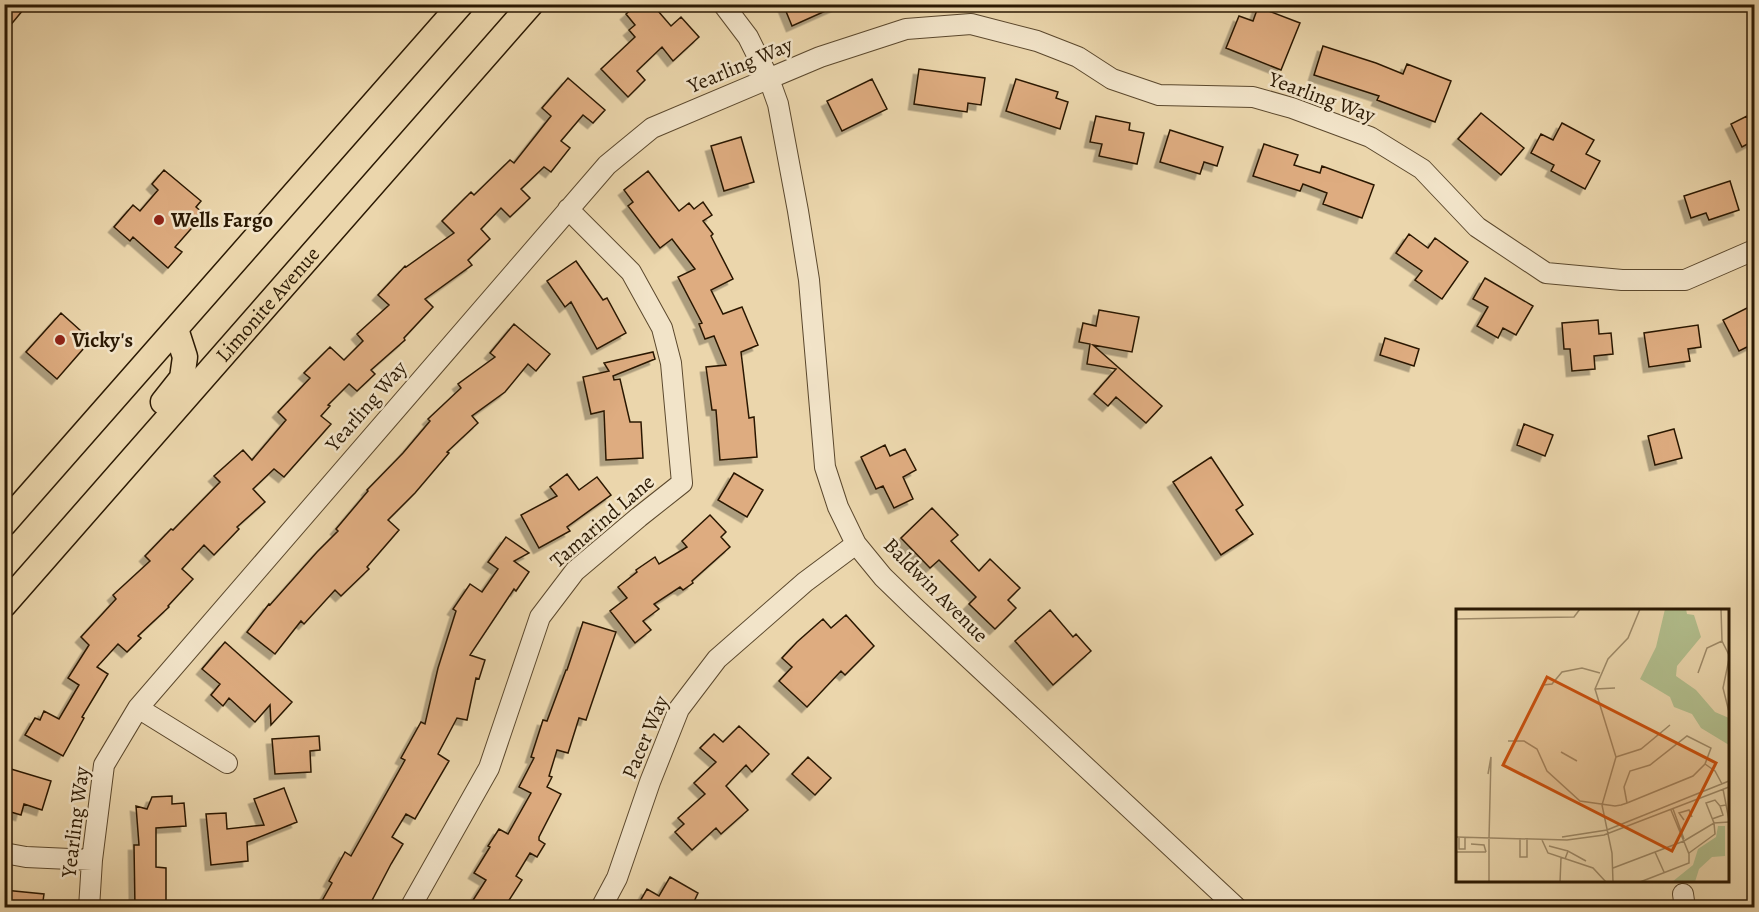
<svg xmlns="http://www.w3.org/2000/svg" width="1759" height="912" viewBox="0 0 1759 912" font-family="Alegreya,serif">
<defs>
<filter id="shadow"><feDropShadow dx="-5.5" dy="5.5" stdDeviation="0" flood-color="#0004"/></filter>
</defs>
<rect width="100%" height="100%" fill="#ebd6ac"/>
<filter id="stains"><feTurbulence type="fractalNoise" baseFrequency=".00333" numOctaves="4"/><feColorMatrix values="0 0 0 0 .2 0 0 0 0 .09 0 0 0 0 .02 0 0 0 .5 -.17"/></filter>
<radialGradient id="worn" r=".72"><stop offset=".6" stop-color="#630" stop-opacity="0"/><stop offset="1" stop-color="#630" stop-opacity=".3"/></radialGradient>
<path fill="#deac80" stroke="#2b1903" stroke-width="1.5" filter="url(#shadow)" d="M4 4H28L4 33Z
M638 4H652L671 26 681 17 699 37 673 61 662 47 637 71 645 80 628 97 601 69 635 37 629 30 635 25 626 14Z
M783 4H841L792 26Z
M1258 7 1300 23 1281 70 1226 48 1239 16 1253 21Z
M1323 46 1376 63 1403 74 1407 64 1451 81 1435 122 1377 100 1379 96 1314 75Z
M919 69 985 78 981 105 968 103 967 112 914 104Z
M568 78 605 110 593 123 583 115 561 141 570 148 551 172 544 167 521 189 530 198 510 217 501 208 481 229 490 239 468 260 472 265 425 299 433 307 404 338 405 340 371 370 375 374 357 391 349 384 328 405 330 406 321 416 331 424 284 477 274 469 253 489 265 502 237 527 239 529 214 555 204 545 182 569 193 579 168 606 169 607 138 636 141 638 127 652 118 644 97 667 108 674 82 717 84 718 63 756 25 735 35 718 40 720 44 711 59 719 79 685 68 678 89 645 81 637 116 599 113 595 150 561 145 556 171 529 173 530 220 482 214 476 243 450 252 460 286 420 278 412 310 378 304 373 330 347 344 360 363 341 357 334 389 305 378 295 405 266 406 267 454 233 442 221 471 192 474 195 510 160 514 163 551 116 542 108Z
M872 79 887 109 842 131 827 101Z
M1016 79 1058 92 1056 98 1068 102 1060 129 1006 111Z
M1481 113 1524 148 1501 175 1458 139Z
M1096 116 1130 123 1129 130 1144 133 1137 164 1099 156 1102 144 1090 142Z
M1747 116 1755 132V140L1742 147 1731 124Z
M1562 123 1594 140 1586 154 1600 161 1585 189 1551 171 1554 165 1531 153 1541 134 1553 140Z
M1170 130 1223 147 1217 166 1204 162 1200 174 1160 162Z
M741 137 754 182 724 191 711 146Z
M1264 144 1298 155 1294 165 1320 173 1322 166 1374 185 1362 218 1323 204 1327 193 1303 184 1300 191 1253 176Z
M164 170 201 201 196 207 204 214 175 247 182 252 168 268 133 237 130 241 114 227 133 205 140 211 158 190 152 184Z
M648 171 679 211 689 203 694 209 703 202 712 215 703 221 713 234 711 236 733 279 711 290 723 314 742 307 758 345 741 352 749 418 754 417 757 457 720 460 716 410H712L706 367 726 365 714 336 705 339 699 324 702 323 678 277 695 269 672 239 660 248 628 206 633 202 624 190Z
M1730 181 1739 210 1709 220 1706 213 1691 218 1684 196Z
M1409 234 1428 248 1435 238 1468 262 1442 299 1415 280 1422 271 1396 253Z
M576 261 603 300 607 298 626 333 597 349 571 302 565 307 547 281Z
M1485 278 1533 306 1516 335 1503 328 1498 338 1477 326 1488 307 1473 299Z
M1755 304V343L1739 351 1723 320Z
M1099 310 1139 317 1132 352 1093 345 1162 406 1146 423 1116 397 1108 406 1094 394 1116 369 1087 364 1090 344 1079 342 1083 323 1096 326Z
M61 313 91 340 57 379 26 352Z
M1598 320 1599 334 1611 333 1613 354 1594 356 1595 369 1572 371 1570 349H1564L1562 323Z
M514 324 550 354 536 371 528 364 505 392 472 416 478 423 447 452 449 453 415 493 388 520 399 530 367 567 369 569 341 596 335 590 304 624 301 621 275 654 247 632 269 604 270 605 317 552 338 531 336 529 368 491 367 490 403 453 430 421 428 419 461 388 458 384 495 357 490 353Z
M1698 325 1701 347 1688 349 1690 361 1649 367 1644 333Z
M1385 338 1419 349 1414 366 1380 355Z
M653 352 655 359 613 376 614 380 620 379 630 422H641L643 458 606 460 604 411 591 414 583 377 609 371 604 363Z
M1524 424 1553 435 1545 456 1517 445Z
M1674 429 1682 458 1655 465 1648 436Z
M885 445 890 456 905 449 916 470 903 477 913 499 894 508 883 486 876 489 861 457Z
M1211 457 1243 505 1236 510 1253 534 1221 555 1173 482Z
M734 473 763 490 747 517 718 500Z
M567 474 579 490 597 477 611 495 567 527 570 531 539 548 521 515 557 496 550 487Z
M932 508 958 535 951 541 979 571 990 559 1020 588 1008 600 1016 608 995 629 969 604 976 597 939 560 930 568 901 538Z
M710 515 726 532 721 537 730 547 692 581 693 583 683 590 680 587 654 604 659 609 643 621 651 630 635 643 610 611 627 598 618 587 637 572 636 570 655 557 659 564 687 547 682 541Z
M506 537 529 553 514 561 529 572 516 591 514 589 470 655 485 660 479 679 476 678 467 720 457 718 438 754 449 761 415 819 406 814 392 837 403 844 391 864 368 908H318L332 883 329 881 345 852 351 856 405 760 401 758 421 722 425 724 438 668 456 611 453 609 470 584 482 592 498 569 488 562Z
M1050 610 1073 637 1076 634 1091 651 1053 685 1015 641Z
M846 615 874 646 845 675 841 671 807 707 779 681 792 667 782 658 797 642 823 619 831 628Z
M583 622 616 632 586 720 579 718 568 753 557 750 549 776 552 777 547 787 561 794 539 837V840L545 844 537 857 530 853 516 876 522 880 504 908H468L486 880 474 873 490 847 488 846 499 829 508 834 531 793 519 787 534 758 531 757 543 720 547 721 566 670H567Z
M225 642 292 702 271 725 270 705 255 722 229 698 223 706 211 695 220 684 202 669Z
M739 726 769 754 752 772 746 765 726 786 748 810 721 834 716 828 692 850 675 832 684 824 678 818 705 794 694 783 716 762 700 748 714 734 723 742Z
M319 736 320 750 310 751 311 772 275 774 272 739Z
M808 757 831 778 815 795 792 774Z
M11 769 51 781 42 810 24 804 21 815 4 810V790Z
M284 788 297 822 247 842 248 861 211 865 206 814 226 813 227 829 264 825 254 799Z
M172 796V804L184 803 186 826 156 828V867L166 868V908H135L134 845H139L136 806 147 809 152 797Z
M670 877 698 893 691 908H636L647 889 659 896Z
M4 890 44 894 42 908H4Z"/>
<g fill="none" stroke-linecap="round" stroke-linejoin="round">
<defs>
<path id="minor" d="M723 4 748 37 769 79 778 104 798 211 809 280 825 467 838 507 856 544 883 577 914 607 1237 908
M138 708 227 763
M4 853 26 857 92 860
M1683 894 1685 908
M89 908 92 860 104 765 138 708 607 165 652 128 820 57 906 29 971 24 1037 41 1078 57 1112 79 1159 95 1253 97 1292 108 1370 137 1422 169 1477 227 1546 273 1622 280H1685L1754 250
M410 908 489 768 540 617 575 571 639 517 682 483 671 363 662 328 631 272 568 209
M601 908 617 878 650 782 679 709 717 659 805 582 856 544"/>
<g id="major">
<path d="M163 402 182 378 185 357 176 329"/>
<path d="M4 524 461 4"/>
<path id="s1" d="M4 605 531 4"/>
</g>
</defs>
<use href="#minor" stroke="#5b482d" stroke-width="22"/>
<use href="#major" stroke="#2b1903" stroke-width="27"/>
<use href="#minor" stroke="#f2e4c9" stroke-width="20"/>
<use href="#major" stroke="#ebd6ac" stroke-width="24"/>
</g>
<g fill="#8f2418" stroke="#f2e4c9" stroke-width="2">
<circle cx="159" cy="220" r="6"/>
<circle cx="60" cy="340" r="6"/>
</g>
<g text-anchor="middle" stroke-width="5" stroke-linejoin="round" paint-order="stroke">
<g font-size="21" fill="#2b1903" stroke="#f2e4c9">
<text transform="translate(740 65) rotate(-23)" y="7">Yearling Way</text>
<text transform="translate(1322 97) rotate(20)" y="7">Yearling Way</text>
<text dy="7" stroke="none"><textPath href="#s1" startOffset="400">Limonite Avenue</textPath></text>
<text transform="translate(366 406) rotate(-49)" y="7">Yearling Way</text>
<text transform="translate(602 521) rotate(-41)" y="7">Tamarind Lane</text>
<text transform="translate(936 590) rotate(45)" y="7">Baldwin Avenue</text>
<text transform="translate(645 737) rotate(-67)" y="7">Pacer Way</text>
<text transform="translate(75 822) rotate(-83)" y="7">Yearling Way</text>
</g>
<g font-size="21" font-weight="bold" fill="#2b1903" stroke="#f2e4c9" text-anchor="start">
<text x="171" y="227">Wells Fargo</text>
<text x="72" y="347">Vicky's</text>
</g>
</g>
<g transform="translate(1456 609)">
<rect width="273" height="273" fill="#ebd6ac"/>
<path d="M209 0H230L231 5 238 6 245 28 221 57 220 67 240 81 259 103 273 109V136L245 119 236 105 218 98 214 88 184 70 200 38ZM262 217H269V247L256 248 243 260 239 273H216L237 256 242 240 260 228Z" fill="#b2bf8e"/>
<path fill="none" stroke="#9e8a68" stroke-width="1.5" d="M265 0 266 32 273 46M0 10 118 8 124 0M273 50 267 79 273 103M242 64 251 39 266 32M87 76 96 75 106 63 126 59 144 64M139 80 159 79M52 132H68L81 140 91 162 124 192 159 197 165 196 171 194 237 167 249 155 255 139 231 127 194 156 174 162 168 178 171 194M105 143 121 152M160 148 185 140 214 116M249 155 259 162 266 175M32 165 35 148 33 230M267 180 273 211M270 196 264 197 259 191 250 194 258 214 273 213M217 200 228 230M256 210 267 206 264 197M228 211 223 204 233 201 236 208M0 228 111 231 148 226 273 178M106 228 151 221 273 172M3 229V240H9V229M64 229V248H71V229M33 230V273M86 231 92 244 137 259 150 273M15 235 28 236 30 243M93 237 112 242M0 243H30M199 243 208 263M109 250 112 242 130 252M157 259 228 232 258 214 259 225 233 244M104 273 105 249M157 273 156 244 146 196 160 148 139 80 152 50 172 29 184 0M184 273 233 254V245L215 201"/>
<path fill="#cc4f0b" fill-opacity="0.15" stroke="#cc4f0b" stroke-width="3" d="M91 68 260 154 216 242 47 156Z"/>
<rect width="273" height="273" fill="none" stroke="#2b1903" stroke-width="3"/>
</g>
<rect width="1759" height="912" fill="none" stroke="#ebd6ac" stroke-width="24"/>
<rect x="6" y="6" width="1747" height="900" fill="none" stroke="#2b1903" stroke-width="3"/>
<rect x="12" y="12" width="1735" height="888" fill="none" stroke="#2b1903" stroke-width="1.5"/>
<rect width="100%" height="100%" filter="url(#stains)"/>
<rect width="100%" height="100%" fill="url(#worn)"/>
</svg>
